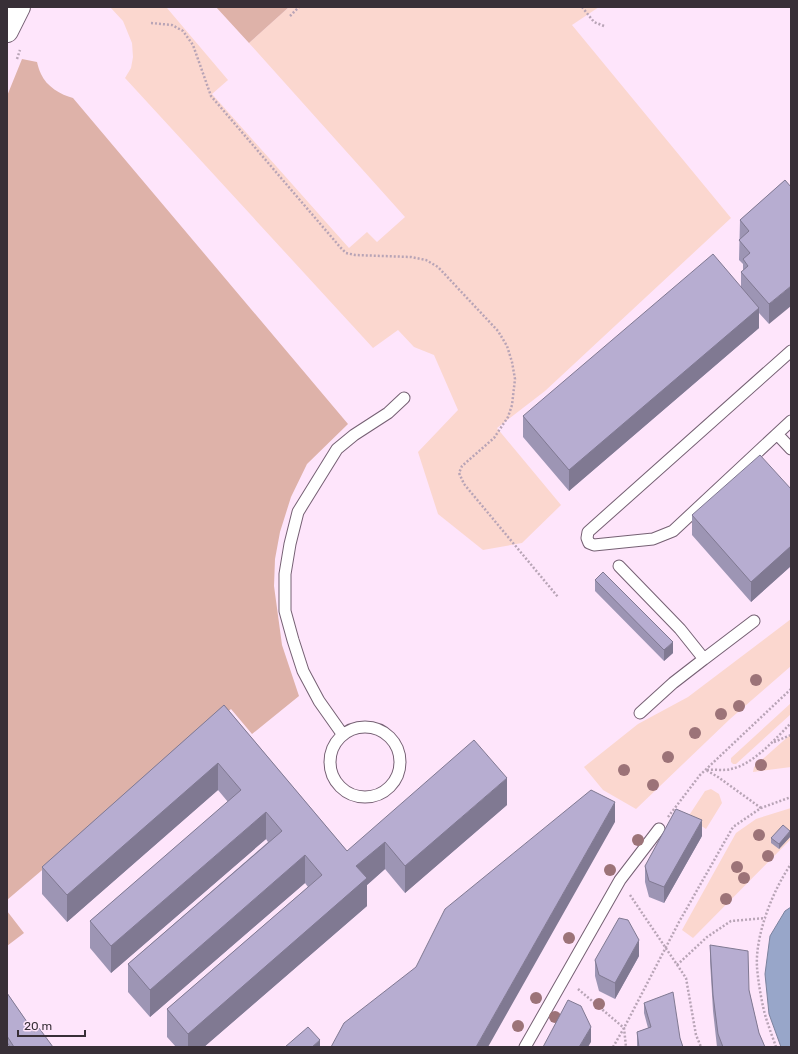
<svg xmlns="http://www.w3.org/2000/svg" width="798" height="1054" viewBox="0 0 798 1054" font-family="Rubik,sans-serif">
<rect width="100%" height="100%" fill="#fee5fb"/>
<path fill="#fbd7cf" d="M110 7H165L167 8 228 80 212 94 349 248 367 232 377 242 405 217 249 43 289 7H599L572 25 731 218 545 391 497 428 561 505 522 543 483 550 438 514 418 452 458 410 434 355 414 347 398 330 373 348 125 78 131 68 133 57 132 43 123 21Z
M791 619V666L730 719 636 809 603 790 584 767 638 724 688 697Z
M791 703V714L736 764H733L731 762V758Z
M791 734V767L753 772 754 767Z
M711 789 719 794 722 803 706 829 688 817 705 791Z
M791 808V839L693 938 682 930 736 833 756 819Z"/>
<path fill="#deb2a9" d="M216 7H289L249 43Z
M22 59 37 62C38 66 39 70 41 74 46 86 61 95 73 98L348 424 307 464 291 497 280 532 275 559 274 586 282 645 299 696 252 734 231 709 7 900V96Z
M7 911 24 933 7 946Z"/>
<path fill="#98a6c9" stroke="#7b829d" d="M791 907V1047H781L769 1014 765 974 770 936 785 911Z"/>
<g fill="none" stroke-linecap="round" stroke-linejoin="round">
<defs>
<path id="lane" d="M791 351 588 532 587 538 589 543 594 545 653 539 673 531 777 434 791 449
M777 434 791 421
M619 566 680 629 704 659 673 683 640 713
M704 659 754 621
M330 762a35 35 0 1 1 70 0a35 35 0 1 1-70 0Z
M343 735 319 701 303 671 293 640 285 611V574L290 544 298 512 337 449 354 435 388 413 404 398
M525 1047 620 880 659 829"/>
<path id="secondary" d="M7 31 19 7"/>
</defs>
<use href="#lane" stroke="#756073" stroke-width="13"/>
<use href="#secondary" stroke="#756073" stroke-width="24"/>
<path stroke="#b8a4b6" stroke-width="2.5" stroke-dasharray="2 2" stroke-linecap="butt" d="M582 7 594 22 604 26
M290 16 299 7
M151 23 172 25 183 31 193 45 211 96 340 247 346 253 355 255 411 257 426 260 438 267 498 331 507 346 512 362 515 379 512 405 508 417 494 438 462 466 459 473 464 484 558 597
M17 59 20 50
M774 742 791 735
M761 808 718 777 706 770C714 769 724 771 731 769 754 764 775 739 791 723
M668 817 700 775 791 689
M630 895 686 978 696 1035 701 1047
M677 965 707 937 731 921 766 918
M578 989 624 1028 626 1047
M613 1047 624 1028 679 922 733 827 761 808 791 797
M776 1047C773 1038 769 1028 766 1018 762 1005 758 981 757 967 755 935 773 890 791 864"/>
<use href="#lane" stroke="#fff" stroke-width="11"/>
<use href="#secondary" stroke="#fff" stroke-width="22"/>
</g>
<g fill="#9c7378">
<circle cx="756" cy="680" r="6"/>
<circle cx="739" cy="706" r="6"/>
<circle cx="721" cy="714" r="6"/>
<circle cx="695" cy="733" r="6"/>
<circle cx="668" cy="757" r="6"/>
<circle cx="761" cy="765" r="6"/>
<circle cx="624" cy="770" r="6"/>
<circle cx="653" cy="785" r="6"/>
<circle cx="759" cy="835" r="6"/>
<circle cx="638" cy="840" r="6"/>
<circle cx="768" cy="856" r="6"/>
<circle cx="737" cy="867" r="6"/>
<circle cx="610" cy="870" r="6"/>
<circle cx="744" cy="878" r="6"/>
<circle cx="726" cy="899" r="6"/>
<circle cx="569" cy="938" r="6"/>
<circle cx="536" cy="998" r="6"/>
<circle cx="599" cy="1004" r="6"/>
<circle cx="555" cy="1017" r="6"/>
<circle cx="518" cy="1026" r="6"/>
</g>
<path fill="#9d95b4" d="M785 180 769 324 759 313V328L569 491 523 437V416L741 287V272L743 271V264L739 260 740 220Z
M791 489V566L751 602 692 535V515Z
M595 580 673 653 664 661 595 591Z
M224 705 347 851 507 805 405 893 385 869 367 885V906L204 1047H176L167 1037V1009L308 887 305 883 150 1017 128 992V964L268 842 266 839 111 973 90 948V921L228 802 218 790 67 922 42 894V867Z
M702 836 664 903 649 897 645 882V866Z
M790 837 779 849 771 843V838Z
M710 945 749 990 759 1033 765 1047H717L713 1011 710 961Z
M639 956 615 999 599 991 595 976V960Z
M7 993 34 1032 53 1047H7Z
M644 1003 680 1038 683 1047H637V1032L648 1028 644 1013Z"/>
<path fill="#807992" d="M791 286V306L769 324V304Z
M759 308V328L569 491V470Z
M791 546V566L751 602V582Z
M673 642V653L664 661V650Z
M218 763V790L67 922V895Z
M507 778V805L405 893V866Z
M615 802V822L488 1047H476Z
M266 812V839L111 973V946Z
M702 820V836L664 903V887Z
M790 831V837L779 849V844Z
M385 842V869L367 885V906L204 1047H188V1034L356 866Z
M305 855V883L150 1017V990Z
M639 940V956L615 999V983Z
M591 1027V1042L588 1047H579Z
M320 1040V1047H312Z"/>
<path fill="#b7add1" stroke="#807992" d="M785 180 791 187V286L769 304 741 272 748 266 743 259 750 253 739 240 749 231 740 220Z
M713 254 759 308 569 470 523 416Z
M760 455 791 489V546L751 582 692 515Z
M603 572 673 642 664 650 595 580Z
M224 705 347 851 474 740 507 778 405 866 385 842 356 866 367 878 188 1034 167 1009 322 875 305 855 150 990 128 964 282 831 266 812 111 946 90 921 241 790 218 763 67 895 42 867Z
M591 790 615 802 476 1047H331L344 1023 416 967 445 909Z
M676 809 702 820 664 887 649 881 645 866Z
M783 825 790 831 779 844 771 838Z
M619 918 628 920 639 940 615 983 599 975 595 960Z
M710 945 748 951 749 990 759 1033 765 1047H723L718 1034 713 995Z
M673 992 680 1038 683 1047H639L637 1032 651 1027 644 1003Z
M7 993 34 1032 39 1028 53 1047H14L7 1036Z
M568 1000 581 1006 591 1027 579 1047H543Z
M308 1027 320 1040 312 1047H285Z
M7 1042 10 1047H7Z"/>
<rect width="798" height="1054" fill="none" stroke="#382f37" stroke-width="16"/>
<path d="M18 1030v6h67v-6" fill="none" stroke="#382f37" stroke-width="2"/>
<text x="24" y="1030" font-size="12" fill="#382f37" stroke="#fee5fb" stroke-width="3" paint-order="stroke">20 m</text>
</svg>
